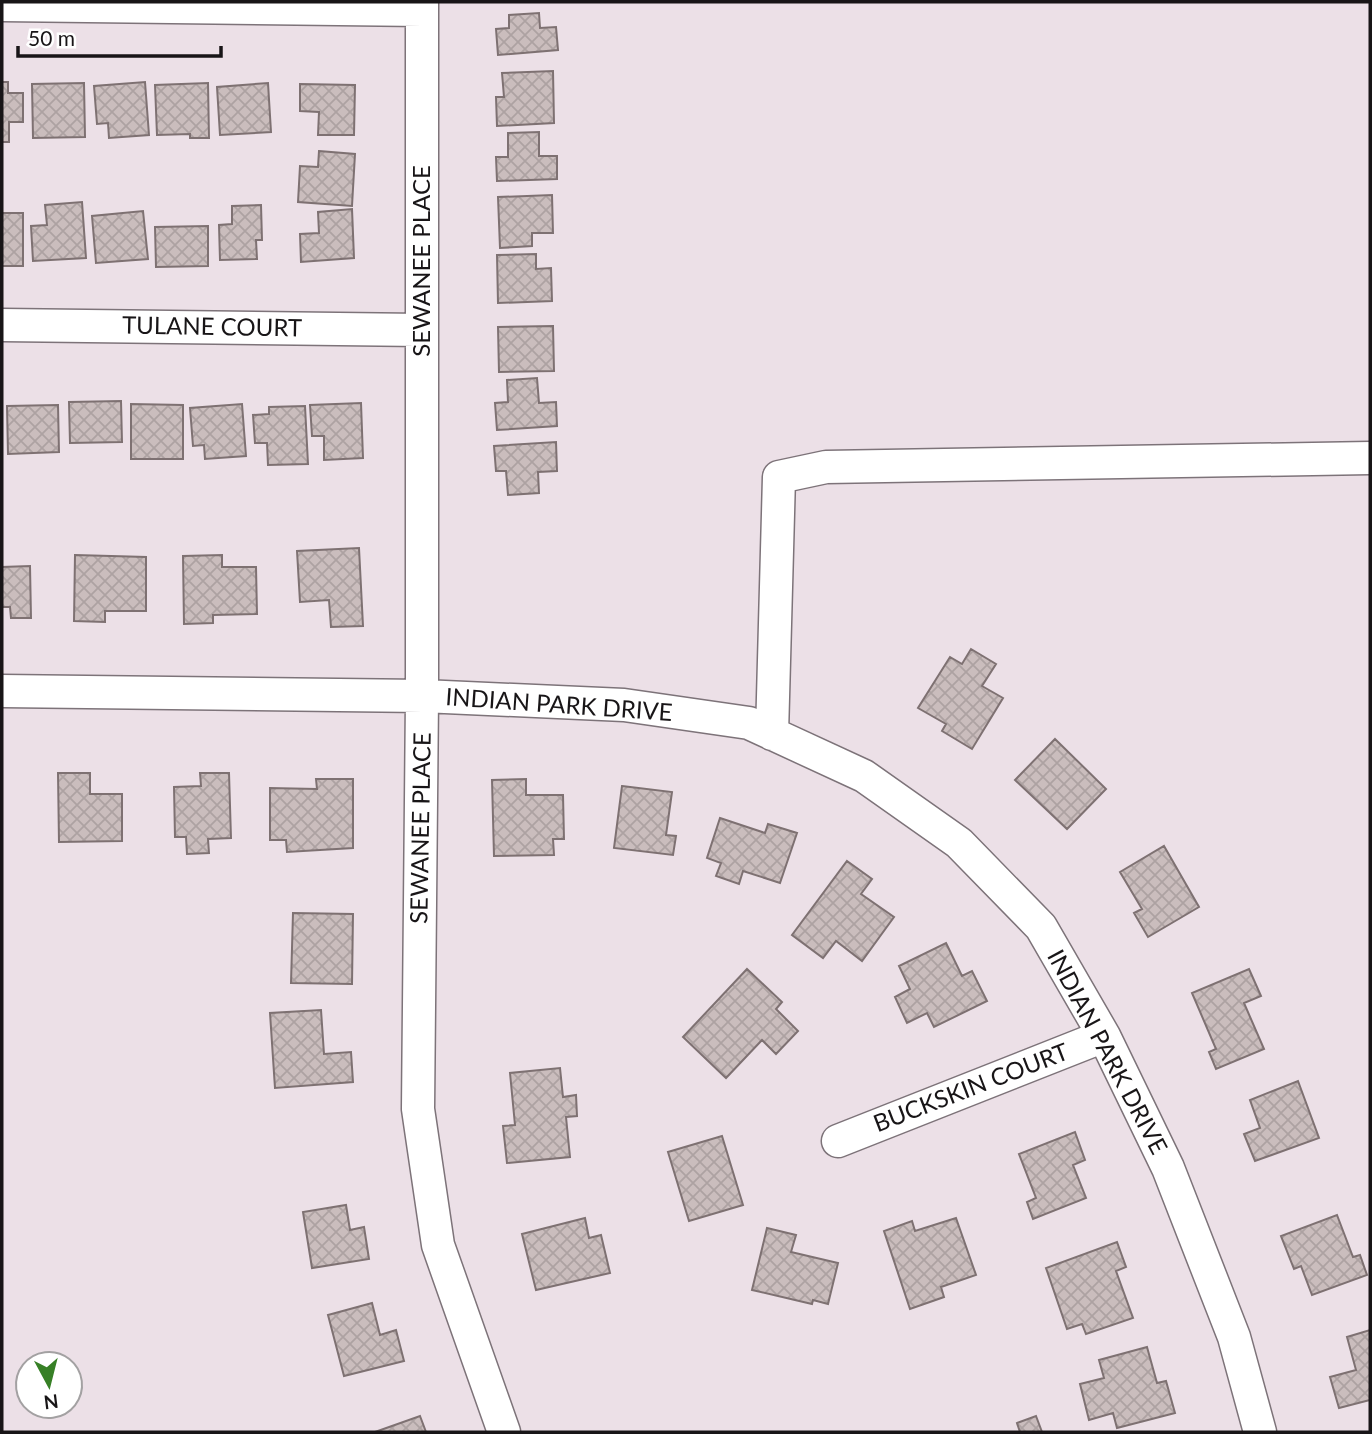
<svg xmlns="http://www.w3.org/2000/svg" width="1372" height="1434" viewBox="0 0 1372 1434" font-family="Lato,sans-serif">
<defs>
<pattern id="building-cross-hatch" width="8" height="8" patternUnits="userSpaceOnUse" patternTransform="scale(1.75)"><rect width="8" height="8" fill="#cabdbd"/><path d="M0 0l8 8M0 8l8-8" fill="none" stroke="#ada2a2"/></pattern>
</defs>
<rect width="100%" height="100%" fill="#ece0e7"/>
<path fill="url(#building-cross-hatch)" stroke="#7e7172" stroke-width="2" d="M539 13 540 28 556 27 558 50 498 55 496 29 509 28V15Z
M553 71 554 123 497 126 496 97H504L502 73Z
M2 82H8V93H23V122H9V142H2Z
M145 82 149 135 109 138 108 123 97 124 94 86Z
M84 83 85 137 33 138 32 84Z
M208 83 209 138H190V134L157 135 155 85Z
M268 83 271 132 220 135 217 87Z
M300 84 355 85 354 135H318L319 112 300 111Z
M539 132V156H557V179L497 181 496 157H508V133Z
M319 151 355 154 352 206 298 202 300 166 318 167Z
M552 195 553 233H532V246L500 248 498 197Z
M82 202 86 258 33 261 31 226 47 225 45 205Z
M261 205 262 240H256L257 259 220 260 219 225 232 224V206Z
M352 209 354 258 301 262 300 234 319 233 318 212Z
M143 211 148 259 96 263 92 216Z
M2 213H23V266H2Z
M208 226V266L156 267 155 227Z
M536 254V269L551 268 552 301 498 303 497 255Z
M553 326 554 371 499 372 498 327Z
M537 378 539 403 556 402 557 426 497 430 495 403 508 402 507 380Z
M121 401 122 442 70 443 69 402Z
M361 403 363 458 324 460V436H312L310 405Z
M131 404 183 405V459H131Z
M242 404 246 456 205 459 204 445 193 446 190 408Z
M58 405 59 452 8 454 7 406Z
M305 406 308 464 268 465 267 443H255L253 415 269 414V407Z
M556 442 557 471 538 472 539 493 508 495 506 471H496L494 446Z
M359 548 363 626 331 627 329 600 300 602 297 551Z
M75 555 146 557V611H105V622L74 621Z
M222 555V567H256L257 614 213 615V623L184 624 183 556Z
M30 566 31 618H11L10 607H2V567Z
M971 649 996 664 982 686 1003 698 972 749 942 731 946 724 918 708 950 657 962 664Z
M1055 739 1106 789 1067 829 1015 780Z
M58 773H90V794H122V841L59 842Z
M200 773H229L231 838 208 839 209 853 187 854 186 837H175L174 787 201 786Z
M316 779H353V848L287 852 286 840H270V788L317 789Z
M526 779V795H563L564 839H553L554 855 494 856 492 780Z
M622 786 672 792 666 835 676 836 673 855 614 848Z
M720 818 765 833 768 824 797 833 780 883 743 871 739 884 716 876 721 863 707 858Z
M1164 846 1199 907 1148 937 1134 913 1142 909 1120 872Z
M847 861 872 879 861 894 894 917 862 961 836 941 823 958 792 935Z
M293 913 353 914 352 984 291 983Z
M946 943 962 976 972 971 987 1001 934 1027 927 1013 907 1023 895 997 910 989 899 966Z
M747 969 782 1002 776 1009 798 1031 776 1054 762 1040 726 1078 683 1037Z
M1249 969 1261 996 1244 1003 1264 1049 1216 1069 1209 1052 1216 1049 1192 993Z
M321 1010 324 1054 351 1052 353 1082 275 1088 270 1013Z
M560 1068 563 1097 576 1095 577 1116 566 1117 570 1157 507 1163 503 1126 515 1125 510 1073Z
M1298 1081 1319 1138 1255 1161 1244 1134 1260 1128 1250 1100Z
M1075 1132 1085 1160 1073 1165 1086 1198 1033 1219 1027 1202 1036 1198 1019 1154Z
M722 1136 743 1205 689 1221 668 1152Z
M346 1205 350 1230 364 1227 369 1259 312 1268 303 1212Z
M1337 1215 1353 1257 1360 1255 1367 1275 1312 1295 1301 1266 1294 1269 1281 1236Z
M585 1218 589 1238 601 1235 610 1273 536 1290 522 1234Z
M956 1218 976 1275 941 1287 944 1297 910 1309 884 1231 912 1221 915 1231Z
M767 1228 796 1235 791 1252 838 1263 828 1304 813 1300 812 1304 752 1290Z
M1117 1242 1126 1267 1116 1271 1133 1318 1086 1334 1082 1324 1067 1329 1046 1268Z
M372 1303 380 1335 396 1330 404 1361 344 1376 328 1315Z
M1370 1330V1400L1339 1408 1330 1377 1356 1370 1347 1337Z
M1147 1347 1157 1383 1166 1381 1175 1413 1117 1428 1113 1413 1089 1420 1080 1384 1104 1378 1099 1360Z
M420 1416 426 1432H375Z
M1036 1416 1042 1432H1020L1017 1423Z"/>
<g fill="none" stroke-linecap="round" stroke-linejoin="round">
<defs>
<path id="street" d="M422 2V697L418 1109 438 1245 504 1432
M2 5 422 10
M2 325 422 330
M2 691 423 696 624 705 749 723 864 776 959 843 1041 927 1104 1036 1168 1168 1234 1337 1260 1432
M772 734 779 477 826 467 1370 458
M838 1141 1104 1036"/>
</defs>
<use href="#street" stroke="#7d7379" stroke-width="35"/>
<use href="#street" stroke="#fff" stroke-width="32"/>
</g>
<g text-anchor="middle" stroke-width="5" stroke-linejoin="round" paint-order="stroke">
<g font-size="24" fill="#181517" stroke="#fff">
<text transform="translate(422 261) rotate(-90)" y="8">SEWANEE PLACE</text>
<text transform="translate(212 327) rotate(1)" y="8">TULANE COURT</text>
<text transform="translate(559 705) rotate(4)" y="8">INDIAN PARK DRIVE</text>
<text transform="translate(421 828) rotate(-89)" y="8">SEWANEE PLACE</text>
<text transform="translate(1107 1052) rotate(62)" y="8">INDIAN PARK DRIVE</text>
<text transform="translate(971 1088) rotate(-21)" y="8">BUCKSKIN COURT</text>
</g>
</g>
<rect width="1372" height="1434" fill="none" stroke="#181517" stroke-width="7"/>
<g transform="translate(49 1385) rotate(173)"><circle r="33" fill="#ffffff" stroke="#a3a1a2" stroke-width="2"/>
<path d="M0-5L12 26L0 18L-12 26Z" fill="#378026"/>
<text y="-10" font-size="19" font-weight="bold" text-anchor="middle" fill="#181517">N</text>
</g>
<path d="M18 46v10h203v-10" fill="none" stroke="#181517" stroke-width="3.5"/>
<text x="28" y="46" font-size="21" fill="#181517" stroke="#ffffff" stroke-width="5" paint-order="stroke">50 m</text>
</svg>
